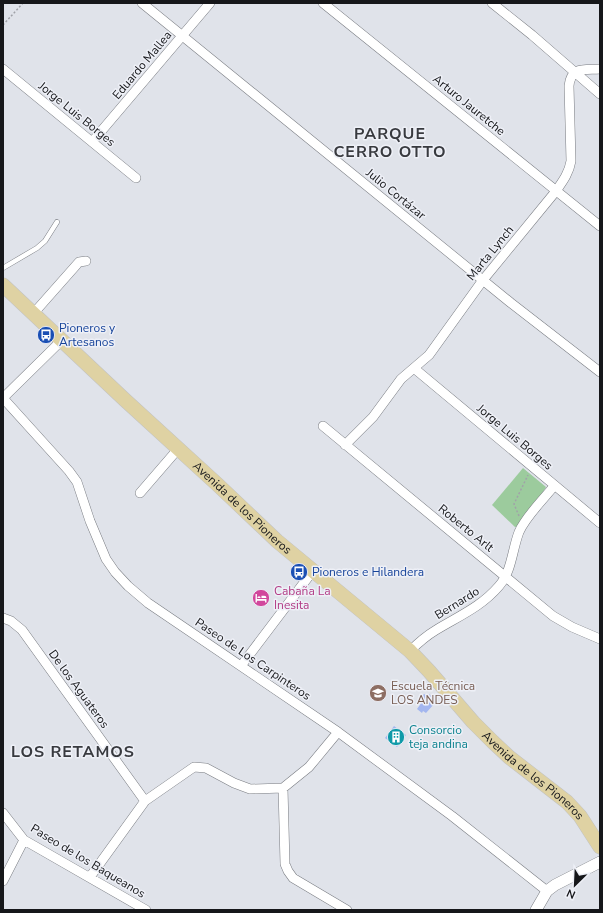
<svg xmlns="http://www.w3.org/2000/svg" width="603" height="913" viewBox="0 0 603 913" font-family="'Nunito Sans',sans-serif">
<rect width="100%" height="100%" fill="#e0e3ea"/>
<path fill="#9ccb9d" d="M523 468 546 487 523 526 515 527 492 505Z"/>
<path fill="#a3b6ef" d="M424 694 428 696 429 694 433 698 431 702 434 704 426 713 423 711 422 713 417 709 422 702 419 700Z
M394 726 406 735 397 747 385 738Z"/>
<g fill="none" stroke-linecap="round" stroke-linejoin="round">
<defs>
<path id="service" d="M3 268 37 248 45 241 57 222"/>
<path id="minor" d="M142 3 511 303 600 372
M323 3 600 226
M492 3 532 35 600 94
M3 69 136 178
M92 142 210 3
M33 314 79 262 86 261
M415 369 600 523
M3 398 69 471 77 482 90 521 106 559 115 572 128 586 148 603 338 732 452 816 547 891
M3 398 61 341
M323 426 553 616 572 627 600 639
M345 445 373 417 401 379 429 355 483 280 556 191C563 181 569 173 571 161L569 86C571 66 584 70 600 69
M140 493 178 449
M3 618 11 621 22 630 145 801
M410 651C418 643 426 636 436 630 459 616 481 607 499 586 512 571 512 550 519 532 526 516 543 500 554 486
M241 666 312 572
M283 788 285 864 288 871 293 878 347 910
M3 813 24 840 146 910
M90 877 145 801 194 767 206 768 234 783 250 789 283 788 309 767 338 732
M3 881 24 840"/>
<path id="tertiary" d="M536 910 547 891 555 885 600 862"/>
<g id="primary">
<path id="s1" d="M3 285 125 400 218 485 277 541 410 651 429 671 473 722 493 742 509 757 567 802 580 816 600 847"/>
</g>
</defs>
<use href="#service" stroke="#797c82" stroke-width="5.5"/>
<use href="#minor" stroke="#797c82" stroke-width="10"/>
<use href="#tertiary" stroke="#797c82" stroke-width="12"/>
<use href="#primary" stroke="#c2c3c3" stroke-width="15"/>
<path stroke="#a0a2a8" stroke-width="1.5" stroke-dasharray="2 2" stroke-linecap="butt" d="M3 25 23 3
M519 516 514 504 528 475"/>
<use href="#service" stroke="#fff" stroke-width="4.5"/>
<use href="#minor" stroke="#fff" stroke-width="9"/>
<use href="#tertiary" stroke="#fff" stroke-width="11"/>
<use href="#primary" stroke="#dfd2a3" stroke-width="14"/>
</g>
<defs>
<symbol id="bus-disc" viewBox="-11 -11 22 22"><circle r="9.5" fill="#1a4fb4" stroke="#eef0f7"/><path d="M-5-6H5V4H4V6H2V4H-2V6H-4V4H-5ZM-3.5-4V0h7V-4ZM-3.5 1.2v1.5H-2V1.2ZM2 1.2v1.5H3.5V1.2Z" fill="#fff"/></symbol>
<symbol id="hotel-disc" viewBox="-11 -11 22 22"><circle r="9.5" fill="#d1479c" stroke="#eef0f7"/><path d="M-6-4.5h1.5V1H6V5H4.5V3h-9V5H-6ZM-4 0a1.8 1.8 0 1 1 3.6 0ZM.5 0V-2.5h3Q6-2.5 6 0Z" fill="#fff"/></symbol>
<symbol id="school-disc" viewBox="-11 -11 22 22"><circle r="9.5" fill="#8d6e63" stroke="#eef0f7"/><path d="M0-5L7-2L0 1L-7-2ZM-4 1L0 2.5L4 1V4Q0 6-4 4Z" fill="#fff"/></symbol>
<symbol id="building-disc" viewBox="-11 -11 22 22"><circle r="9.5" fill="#0f9aa8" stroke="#eef0f7"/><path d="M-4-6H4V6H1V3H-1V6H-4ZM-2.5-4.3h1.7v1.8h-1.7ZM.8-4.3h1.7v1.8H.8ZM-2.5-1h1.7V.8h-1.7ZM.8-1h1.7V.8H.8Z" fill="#fff"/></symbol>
</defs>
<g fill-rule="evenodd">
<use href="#bus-disc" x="36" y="325" width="20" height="20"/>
<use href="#bus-disc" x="289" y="562" width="20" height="20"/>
<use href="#hotel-disc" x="251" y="588" width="20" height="20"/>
<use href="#school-disc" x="368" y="683" width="20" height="20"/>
<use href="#building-disc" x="386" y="727" width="20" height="20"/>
</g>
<g text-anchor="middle" stroke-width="3" stroke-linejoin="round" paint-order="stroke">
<g font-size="12" fill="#16171a" stroke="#eef0f7">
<text transform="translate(142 65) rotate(-50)" y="4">Eduardo Mallea</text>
<text transform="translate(469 105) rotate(39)" y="4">Arturo Jauretche</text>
<text transform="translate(77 114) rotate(39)" y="4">Jorge Luis Borges</text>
<text transform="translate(396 194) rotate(39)" y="4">Julio Cortázar</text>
<text transform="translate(490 253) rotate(-51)" y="4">Marta Lynch</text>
<text transform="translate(515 437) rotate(40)" y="4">Jorge Luis Borges</text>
<text dy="4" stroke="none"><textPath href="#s1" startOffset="327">Avenida de los Pioneros</textPath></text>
<text transform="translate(466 528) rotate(39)" y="4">Roberto Arlt</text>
<text transform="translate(457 603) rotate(-32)" y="4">Bernardo</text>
<text transform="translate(253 659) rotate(34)" y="4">Paseo de Los Carpinteros</text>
<text transform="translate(79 689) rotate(54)" y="4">De los Aguateros</text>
<text dy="4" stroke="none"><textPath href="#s1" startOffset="723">Avenida de los Pioneros</textPath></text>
<text transform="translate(88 861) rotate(31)" y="4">Paseo de los Baqueanos</text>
</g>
<g font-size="12" fill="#164399" stroke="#eef0f7" text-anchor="start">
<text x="59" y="332">Pioneros y<tspan x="59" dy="14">Artesanos</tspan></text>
<text x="312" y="576">Pioneros e Hilandera</text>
</g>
<g font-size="12" fill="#b23c85" stroke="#eef0f7" text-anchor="start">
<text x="274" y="595">Cabaña La<tspan x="274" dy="14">Inesita</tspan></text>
</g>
<g font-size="12" fill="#785e54" stroke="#eef0f7" text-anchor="start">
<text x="391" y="690">Escuela Técnica<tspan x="391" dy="14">LOS ANDES</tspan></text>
</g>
<g font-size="12" fill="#0d838f" stroke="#eef0f7" text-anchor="start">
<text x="409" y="734">Consorcio<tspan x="409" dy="14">teja andina</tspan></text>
</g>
<g font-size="16" font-weight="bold" letter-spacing="1" fill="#383a3f" stroke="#eef0f7">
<text x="390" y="139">PARQUE<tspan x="390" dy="18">CERRO OTTO</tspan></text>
<text x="73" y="757">LOS RETAMOS</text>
</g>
</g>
<rect width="603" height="913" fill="none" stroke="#16171a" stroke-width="8"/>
<g transform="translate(575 885) rotate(204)" stroke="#eef0f7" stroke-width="3" paint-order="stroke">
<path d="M0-3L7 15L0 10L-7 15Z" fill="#16171a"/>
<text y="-6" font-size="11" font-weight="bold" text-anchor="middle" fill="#16171a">N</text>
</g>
</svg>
